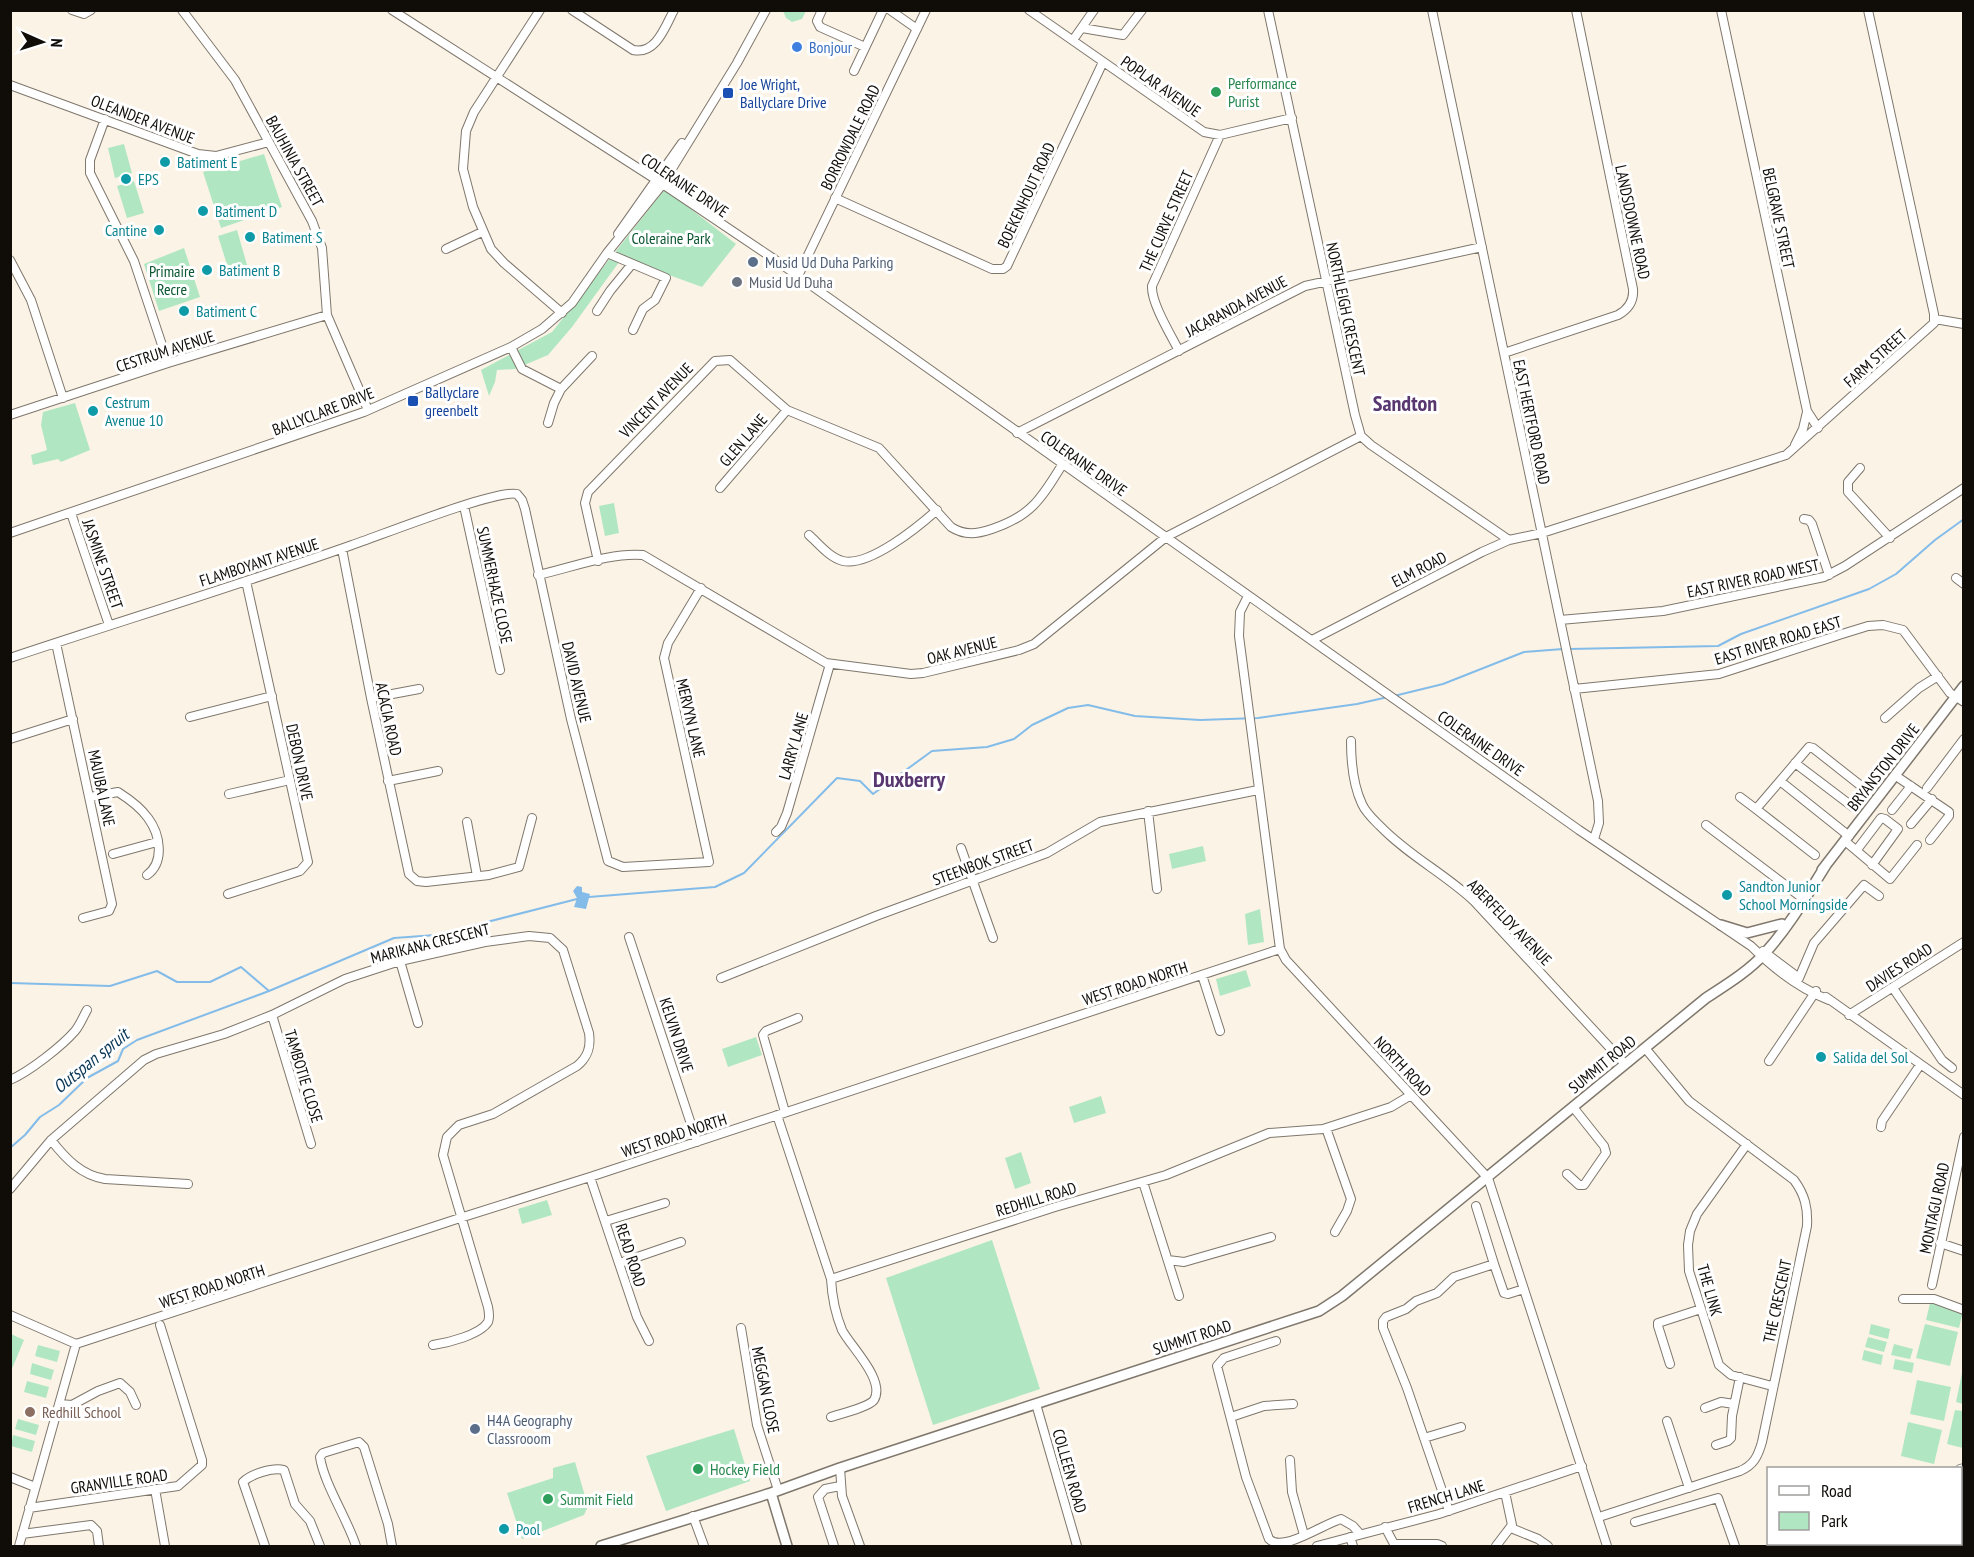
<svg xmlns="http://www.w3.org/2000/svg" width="1974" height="1557" viewBox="0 0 1974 1557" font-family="'PT Sans Narrow',sans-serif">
<rect width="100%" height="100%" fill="#fcf3e7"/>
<path fill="#b0e7c2" d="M783 11H806L802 19 792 22 786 18Z
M124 144 132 173 115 178 108 148Z
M264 154 282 207 221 228 203 172Z
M134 181 144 213 127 218 117 186Z
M665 189 736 244 702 287 622 258 572 327 548 355 515 369 497 370 495 382 489 396 481 370 552 332Z
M237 230 247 265 229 271 218 236Z
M184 248 200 297 159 311 144 264Z
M75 403 90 450 61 462 58 459 33 465 31 455 47 450 41 425 43 412Z
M614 503 619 533 605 536 599 506Z
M1203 846 1206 861 1172 869 1169 854Z
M1260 909 1264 942 1248 945 1245 914Z
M1246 970 1251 986 1220 996 1216 979Z
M756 1037 762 1055 728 1067 722 1049Z
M1101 1096 1106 1113 1074 1123 1069 1107Z
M1021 1152 1031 1183 1015 1189 1005 1158Z
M547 1200 552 1215 522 1224 518 1209Z
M992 1240 1040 1389 933 1425 886 1278Z
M1930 1303 1963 1311 1959 1328 1926 1320Z
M1871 1324 1890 1329 1888 1339 1869 1334Z
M1925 1324 1958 1332 1950 1366 1916 1358Z
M11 1334 24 1340 11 1371Z
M1868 1337 1887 1342 1884 1352 1865 1347Z
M1894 1344 1913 1349 1910 1359 1891 1355Z
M38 1345 60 1351 57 1362 35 1356Z
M1864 1350 1883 1355 1881 1365 1862 1360Z
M1895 1359 1914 1363 1912 1373 1893 1369Z
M32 1363 54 1370 51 1380 30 1374Z
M1963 1368V1404L1956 1402Z
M1917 1380 1951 1387 1944 1421 1910 1414Z
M27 1381 49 1387 46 1398 24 1392Z
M1955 1410 1963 1411V1448L1947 1444Z
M18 1419 39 1425 36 1435 15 1429Z
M1908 1422 1942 1430 1934 1464 1901 1456Z
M734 1429 750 1481 666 1511 646 1456Z
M13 1435 35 1441 32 1452 11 1446Z
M575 1462 588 1506 584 1515 522 1539 507 1493 553 1478V1468Z
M1861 1544H1954V1546H1861Z"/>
<path fill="#83bce9" d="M577 886 582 887V892L590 894 586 909 574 907 577 898 573 891Z"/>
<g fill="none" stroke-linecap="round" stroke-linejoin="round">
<path stroke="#83bce9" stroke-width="2" d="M1569 649 1718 646 1741 634 1869 589 1896 574 1935 540 1964 519
M1394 696 1443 684 1524 652 1563 649
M589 897 715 887 744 873 837 778 860 781 873 794 932 751 987 747 1014 739 1032 725 1068 708 1088 705 1135 716 1200 720 1258 718 1357 704 1388 697
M10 983 110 986 157 971 177 982H210L241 967 269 991 394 938 436 935 577 899
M10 1148 25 1135 40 1117 59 1105 87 1078 118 1061 123 1049 137 1040 269 991"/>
<defs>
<path id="minor" d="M72 10 84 14 91 10
M182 10 235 80 312 221 322 248 327 315 368 410
M392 10 655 179 774 259 1579 830 1751 946C1773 968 1800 989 1829 1000
M540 10 474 112 466 131 463 169 473 207 491 249 504 263 562 313
M572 10 633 50C656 55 665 27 674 10
M822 10 817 21 820 27 865 47
M890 10 917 29
M1029 10 1204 132 1220 135 1292 118
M1268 10 1355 415 1361 436 1371 445 1509 540
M1432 10 1598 801 1599 823 1594 839
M1721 10 1807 411 1818 428
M1082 28 1123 35 1142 10
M1073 40 1094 10
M854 71 883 10
M10 85 198 154 216 156 269 142
M105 119 90 160V173L134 261 168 363
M835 198 992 269H1003L1007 266 1103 62
M618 234 682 143
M446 249 482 232
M607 253 666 278 655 300 643 309 633 330
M10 260 31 300 63 398
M798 276 926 10
M597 311 610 291 632 264
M1935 319 1964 324
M511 347 522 369 561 389 592 356
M1179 351C1171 335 1151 303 1152 286L1220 135
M1504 353 1618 315C1629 309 1634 301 1633 289L1576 10
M10 415 168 363 327 315
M548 423 554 403 561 389
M1017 433 1305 286 1482 247
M1795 445 1803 429 1807 412
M1860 468 1848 482V492L1890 538
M720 488 787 410
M464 506 500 670
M71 513 109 625
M1804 519 1809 520 1812 524 1829 575
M10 533 364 412 511 347 542 329 572 303 607 253 662 185 737 63 766 10
M809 535C819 544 830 558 843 561 869 567 918 527 937 510
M342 549 371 698 409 874 417 881 426 882 489 875 519 867 532 818
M598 561 585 503 588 492 715 361 730 360 787 410 879 448 951 527C965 536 977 534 992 529 1031 516 1041 499 1062 465
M538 575C570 568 611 552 643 555L826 663 911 674 923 673 1019 650 1034 644 1166 537 1361 436
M1956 578 1964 584
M1248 596 1240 612 1239 636 1280 949 1286 960 1488 1178 1607 1546
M1560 620 1663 611 1824 577 1845 566 1964 488
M1312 640 1482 552 1509 540 1542 533 1786 455 1934 323V314L1868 10
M56 643 112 904 109 911 83 918
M10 658C124 620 239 585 352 545 379 536 497 489 517 494L522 500 525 509 571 719 608 861 623 867 709 862 664 658 668 643 701 588
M1574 689 1719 674 1842 634 1868 626 1883 625 1903 630 1950 693 1964 702
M371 698 419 689
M190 717 272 696
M1885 718 1919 688 1938 676
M10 739 73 719
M1351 741C1351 762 1353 785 1362 804 1366 813 1373 819 1380 826 1409 856 1444 873 1474 901L1625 1064
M1795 763 1853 807
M1896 776 1949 812V816L1930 840
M388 781 438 771
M1780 781 1809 747 1813 748 1865 789
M1927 788 1964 739
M229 794 290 780
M90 797 118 792C129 799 141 808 148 818 160 834 165 862 147 875
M1740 797 1756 809
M1892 810 1911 786
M1148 811 1157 889
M467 822 477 876
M1911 824 1932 799
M1706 825 1801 897
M776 832 781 827 787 813 830 664
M1845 841 1890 879 1917 845
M1859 847 1881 818 1885 819 1898 829 1872 865
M961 848 993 938
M113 854 157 842
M1815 855 1756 809 1780 781 1849 836
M228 894 300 871 308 862 246 581
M629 937 697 1142
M1763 951 1799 978
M400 961 418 1023
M1202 975 1220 1031
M721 978 876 916 1047 853 1100 822 1258 790
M1799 978 1814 943 1864 885 1879 896
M1893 988 1942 1060 1952 1068
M1826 997 1964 1095
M272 1015 311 1144
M1849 1015 1964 942
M1769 1061 1816 991
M10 1080C29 1072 62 1046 75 1031 80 1025 83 1017 87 1010
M785 1112 763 1035 766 1031 798 1018
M777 1115 831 1279C832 1297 835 1313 842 1330 850 1346 886 1380 874 1400 869 1407 840 1414 831 1417
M1881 1127 1882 1121 1920 1065
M1326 1128 1351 1199 1347 1211 1335 1232
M51 1140C66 1159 81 1175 105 1179L188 1184
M1747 1144 1697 1214 1690 1231 1688 1245 1689 1271 1719 1365 1731 1375 1772 1386
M1567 1174 1579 1185H1584L1606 1153 1604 1146 1573 1107
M590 1177 637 1317 649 1341
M1143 1182 1179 1296
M10 1189 51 1140 144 1060 156 1054 224 1034 272 1015 345 979 400 961 485 942 529 936 550 938 563 950 589 1033C591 1047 588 1057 577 1066L493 1114 459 1125 447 1137 443 1155 488 1307C489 1312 490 1317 488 1322 480 1335 447 1343 433 1345
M1476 1206 1494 1264
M606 1221 665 1203
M1940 1243 1964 1251
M1168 1260 1184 1262 1271 1237
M620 1263 681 1242
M831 1279 1055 1207 1166 1175 1269 1133 1323 1129 1391 1107 1411 1095
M1932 1285 1964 1137
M1903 1299H1934L1964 1310
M10 1315 76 1344
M741 1328 757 1425 778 1490
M1276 1341 1224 1358 1217 1366 1246 1477 1269 1539C1283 1553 1323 1524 1341 1519L1353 1526 1360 1534
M76 1344 460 1218 590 1177 1280 949
M1670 1364 1658 1326V1323L1701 1309
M59 1404 72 1405 98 1391 120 1383 130 1392 136 1405
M1036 1404 1077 1546
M1705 1408 1721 1402 1734 1404
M1231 1417 1264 1406 1293 1404
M1667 1421 1689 1488
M1424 1438 1461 1427
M1716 1445 1728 1441 1731 1438 1732 1416 1740 1377
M1290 1460 1292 1492 1304 1535
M840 1468 842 1496 860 1546
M1960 1469 1964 1468
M10 1477 35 1487
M1960 1488 1964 1489
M155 1489 165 1546
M29 1508 178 1486 202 1465V1460L160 1325
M1449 1511 1407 1388 1383 1328V1321L1386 1317 1406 1309 1416 1301 1437 1293 1454 1277 1494 1264 1504 1293 1508 1294 1524 1289
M693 1516 704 1546
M1599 1517 1740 1471C1754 1465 1758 1456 1762 1442L1807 1226C1808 1208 1805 1195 1794 1180L1689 1101 1645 1048
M1635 1522 1718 1498 1735 1546
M1385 1527 1394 1544H1437L1442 1546
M1511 1528 1538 1539 1548 1546
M22 1534 91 1525 97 1531 99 1546
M1350 1537 1353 1546
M19 1546 76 1344
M265 1546 243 1482C251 1474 273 1467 284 1470L295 1504 310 1521 320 1546
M356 1546C347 1518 324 1484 320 1457L323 1453 359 1442 364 1447 388 1524 392 1546
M834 1546 818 1497 825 1489 840 1486
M1317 1546 1439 1514 1582 1466
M1496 1546 1512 1525 1505 1492"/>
<path id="major" d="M1822 870 1964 686
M1721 925 1747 933 1782 924
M771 1493 787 1546
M601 1546 771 1493 840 1468 1319 1311 1342 1296 1706 998C1726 985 1749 971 1765 953 1789 927 1807 895 1826 865"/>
</defs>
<use href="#minor" stroke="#7f776c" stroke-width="10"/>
<use href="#major" stroke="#7f776c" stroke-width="12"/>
<use href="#minor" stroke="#fff" stroke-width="8"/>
<use href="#major" stroke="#fff" stroke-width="9"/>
</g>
<circle fill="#3f7fe0" stroke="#fff" stroke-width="2" cx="797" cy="47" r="6"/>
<g fill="#2e9e5b" stroke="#fff" stroke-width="2">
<circle cx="1216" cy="92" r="6"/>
<circle cx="698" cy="1469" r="6"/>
<circle cx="548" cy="1499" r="6"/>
</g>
<g fill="#1a4fb4" stroke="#fff" stroke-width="2">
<rect x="722" y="87" width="12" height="12" rx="3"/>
<rect x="407" y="395" width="12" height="12" rx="3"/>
</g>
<g fill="#0f9aa8" stroke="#fff" stroke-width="2">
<circle cx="165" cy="162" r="6"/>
<circle cx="126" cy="179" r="6"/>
<circle cx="203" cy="211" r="6"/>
<circle cx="159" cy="230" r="6"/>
<circle cx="250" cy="237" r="6"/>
<circle cx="207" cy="270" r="6"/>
<circle cx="184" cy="311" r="6"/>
<circle cx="93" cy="411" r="6"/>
<circle cx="1727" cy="895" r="6"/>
<circle cx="1821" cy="1057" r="6"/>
<circle cx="504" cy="1529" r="6"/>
</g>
<g fill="#5c6f8a" stroke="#fff" stroke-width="2">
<circle cx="753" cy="262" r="6"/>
<circle cx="475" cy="1429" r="6"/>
</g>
<circle fill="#6b7280" stroke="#fff" stroke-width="2" cx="737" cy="282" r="6"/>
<circle fill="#8d6e63" stroke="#fff" stroke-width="2" cx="30" cy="1412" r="6"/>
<g text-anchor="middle" stroke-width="6" stroke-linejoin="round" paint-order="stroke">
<g font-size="16" fill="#366cbe" stroke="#fff" text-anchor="start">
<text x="809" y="53">Bonjour</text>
</g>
<g font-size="16" fill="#27864d" stroke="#fff" text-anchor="start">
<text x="1228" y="89">Performance<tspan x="1228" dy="18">Purist</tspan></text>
<text x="710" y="1475">Hockey Field</text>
<text x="560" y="1505">Summit Field</text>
</g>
<g font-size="16" fill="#164399" stroke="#fff" text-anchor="start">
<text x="740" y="90">Joe Wright,<tspan x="740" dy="18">Ballyclare Drive</tspan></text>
<text x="425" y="398">Ballyclare<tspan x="425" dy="18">greenbelt</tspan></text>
</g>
<g font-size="16" fill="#100d09" stroke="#fff">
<text transform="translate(1161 86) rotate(35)" y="6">POPLAR AVENUE</text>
<text transform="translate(143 119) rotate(21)" y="6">OLEANDER AVENUE</text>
<text transform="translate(850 137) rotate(-64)" y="6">BORROWDALE ROAD</text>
<text transform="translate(295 161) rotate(61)" y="6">BAUHINIA STREET</text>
<text transform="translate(685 185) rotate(34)" y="6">COLERAINE DRIVE</text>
<text transform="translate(1026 195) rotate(-65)" y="6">BOEKENHOUT ROAD</text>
<text transform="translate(1779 218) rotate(78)" y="6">BELGRAVE STREET</text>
<text transform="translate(1166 221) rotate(-66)" y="6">THE CURVE STREET</text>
<text transform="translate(1633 222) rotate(78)" y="6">LANDSDOWNE ROAD</text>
<text transform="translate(1236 306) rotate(-28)" y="6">JACARANDA AVENUE</text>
<text transform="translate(1346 309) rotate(78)" y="6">NORTHLEIGH CRESCENT</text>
<text transform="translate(165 351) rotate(-18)" y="6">CESTRUM AVENUE</text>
<text transform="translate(1875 358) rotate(-42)" y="6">FARM STREET</text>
<text transform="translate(656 400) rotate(-46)" y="6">VINCENT AVENUE</text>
<text transform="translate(323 411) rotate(-21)" y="6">BALLYCLARE DRIVE</text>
<text transform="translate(1532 422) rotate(78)" y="6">EAST HERTFORD ROAD</text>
<text transform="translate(743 440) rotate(-49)" y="6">GLEN LANE</text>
<text transform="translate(1084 463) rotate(35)" y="6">COLERAINE DRIVE</text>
<text transform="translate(259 562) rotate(-18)" y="6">FLAMBOYANT AVENUE</text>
<text transform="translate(103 564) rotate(71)" y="6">JASMINE STREET</text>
<text transform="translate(1419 569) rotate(-27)" y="6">ELM ROAD</text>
<text transform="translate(1753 578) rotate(-12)" y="6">EAST RIVER ROAD WEST</text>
<text transform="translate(495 585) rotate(78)" y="6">SUMMERHAZE CLOSE</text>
<text transform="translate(1778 640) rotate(-17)" y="6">EAST RIVER ROAD EAST</text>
<text transform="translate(962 650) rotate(-14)" y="6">OAK AVENUE</text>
<text transform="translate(577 682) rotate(77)" y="6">DAVID AVENUE</text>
<text transform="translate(691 718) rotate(77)" y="6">MERVYN LANE</text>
<text transform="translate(389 719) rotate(78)" y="6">ACACIA ROAD</text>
<text transform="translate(1481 743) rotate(35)" y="6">COLERAINE DRIVE</text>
<text transform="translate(793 746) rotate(-74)" y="6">LARRY LANE</text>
<text transform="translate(300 762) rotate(78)" y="6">DEBON DRIVE</text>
<text transform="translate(1883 767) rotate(-52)" y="6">BRYANSTON DRIVE</text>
<text transform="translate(102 788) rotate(78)" y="6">MAJUBA LANE</text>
<text transform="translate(983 862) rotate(-20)" y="6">STEENBOK STREET</text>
<text transform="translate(1510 922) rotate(46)" y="6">ABERFELDY AVENUE</text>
<text transform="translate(430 943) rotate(-14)" y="6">MARIKANA CRESCENT</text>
<text transform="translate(1899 967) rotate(-33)" y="6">DAVIES ROAD</text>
<text transform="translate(1135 983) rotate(-18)" y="6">WEST ROAD NORTH</text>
<text transform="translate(677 1035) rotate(72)" y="6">KELVIN DRIVE</text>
<text transform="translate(1602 1064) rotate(-39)" y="6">SUMMIT ROAD</text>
<text transform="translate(1403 1066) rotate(47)" y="6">NORTH ROAD</text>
<text transform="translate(304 1076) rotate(73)" y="6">TAMBOTIE CLOSE</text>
<text transform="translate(674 1135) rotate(-18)" y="6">WEST ROAD NORTH</text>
<text transform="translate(1036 1199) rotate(-17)" y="6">REDHILL ROAD</text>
<text transform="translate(1934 1208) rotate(-78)" y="6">MONTAGU ROAD</text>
<text transform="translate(631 1255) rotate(72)" y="6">READ ROAD</text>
<text transform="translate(212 1286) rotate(-18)" y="6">WEST ROAD NORTH</text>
<text transform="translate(1710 1290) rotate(74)" y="6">THE LINK</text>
<text transform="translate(1777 1301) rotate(-78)" y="6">THE CRESCENT</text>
<text transform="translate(1192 1337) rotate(-18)" y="6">SUMMIT ROAD</text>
<text transform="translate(766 1390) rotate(79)" y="6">MEGGAN CLOSE</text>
<text transform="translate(1070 1471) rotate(74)" y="6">COLLEEN ROAD</text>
<text transform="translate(119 1481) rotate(-8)" y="6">GRANVILLE ROAD</text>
<text transform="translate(1446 1496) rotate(-17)" y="6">FRENCH LANE</text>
</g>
<g font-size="16" fill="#0d838f" stroke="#fff" text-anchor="start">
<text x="177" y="168">Batiment E</text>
<text x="138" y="185">EPS</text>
<text x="215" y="217">Batiment D</text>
<text x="147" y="236" text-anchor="end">Cantine</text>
<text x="262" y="243">Batiment S</text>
<text x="219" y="276">Batiment B</text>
<text x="196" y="317">Batiment C</text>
<text x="105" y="408">Cestrum<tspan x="105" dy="18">Avenue 10</tspan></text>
<text x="1739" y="892">Sandton Junior<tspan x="1739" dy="18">School Morningside</tspan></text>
<text x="1833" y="1063">Salida del Sol</text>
<text x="516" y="1535">Pool</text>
</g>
<g font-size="16" fill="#0b5731" stroke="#fff">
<text x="671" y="244">Coleraine Park</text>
<text x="172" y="277">Primaire<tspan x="172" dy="18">Recre</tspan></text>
</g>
<g font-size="16" fill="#4e5e75" stroke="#fff" text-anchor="start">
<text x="765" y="268">Musid Ud Duha Parking</text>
<text x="487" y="1426">H4A Geography<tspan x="487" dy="18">Classrooom</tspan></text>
</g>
<g font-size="16" fill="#5b616d" stroke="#fff" text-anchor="start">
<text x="749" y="288">Musid Ud Duha</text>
</g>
<g font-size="16" fill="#785e54" stroke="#fff" text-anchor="start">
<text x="42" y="1418">Redhill School</text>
</g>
<g font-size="18" font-style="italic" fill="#083654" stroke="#fff">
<text transform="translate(91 1061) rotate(-39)" y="6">Outspan spruit</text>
</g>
<g font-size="22" font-weight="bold" fill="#583670" stroke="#fff">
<text x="1405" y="411">Sandton</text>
<text x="909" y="787">Duxberry</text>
</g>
</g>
<rect width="1974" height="1557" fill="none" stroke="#100d09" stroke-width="24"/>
<rect x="1767" y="1467" width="195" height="78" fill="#ffffff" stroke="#9f9e9d" stroke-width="1.5"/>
<rect x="1779" y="1486" width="30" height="9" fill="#ffffff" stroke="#9f9e9d" stroke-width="1.5"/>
<text x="1821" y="1497" font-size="18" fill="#100d09">Road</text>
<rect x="1779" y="1512" width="30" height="18" fill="#b0e7c2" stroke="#9f9e9d" stroke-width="1.5"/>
<text x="1821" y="1527" font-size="18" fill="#100d09">Park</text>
<g transform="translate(42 42) rotate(93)" stroke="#ffffff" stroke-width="4.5" paint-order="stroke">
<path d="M0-4.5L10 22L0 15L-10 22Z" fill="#100d09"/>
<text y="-9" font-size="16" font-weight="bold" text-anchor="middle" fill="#100d09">N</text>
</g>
</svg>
